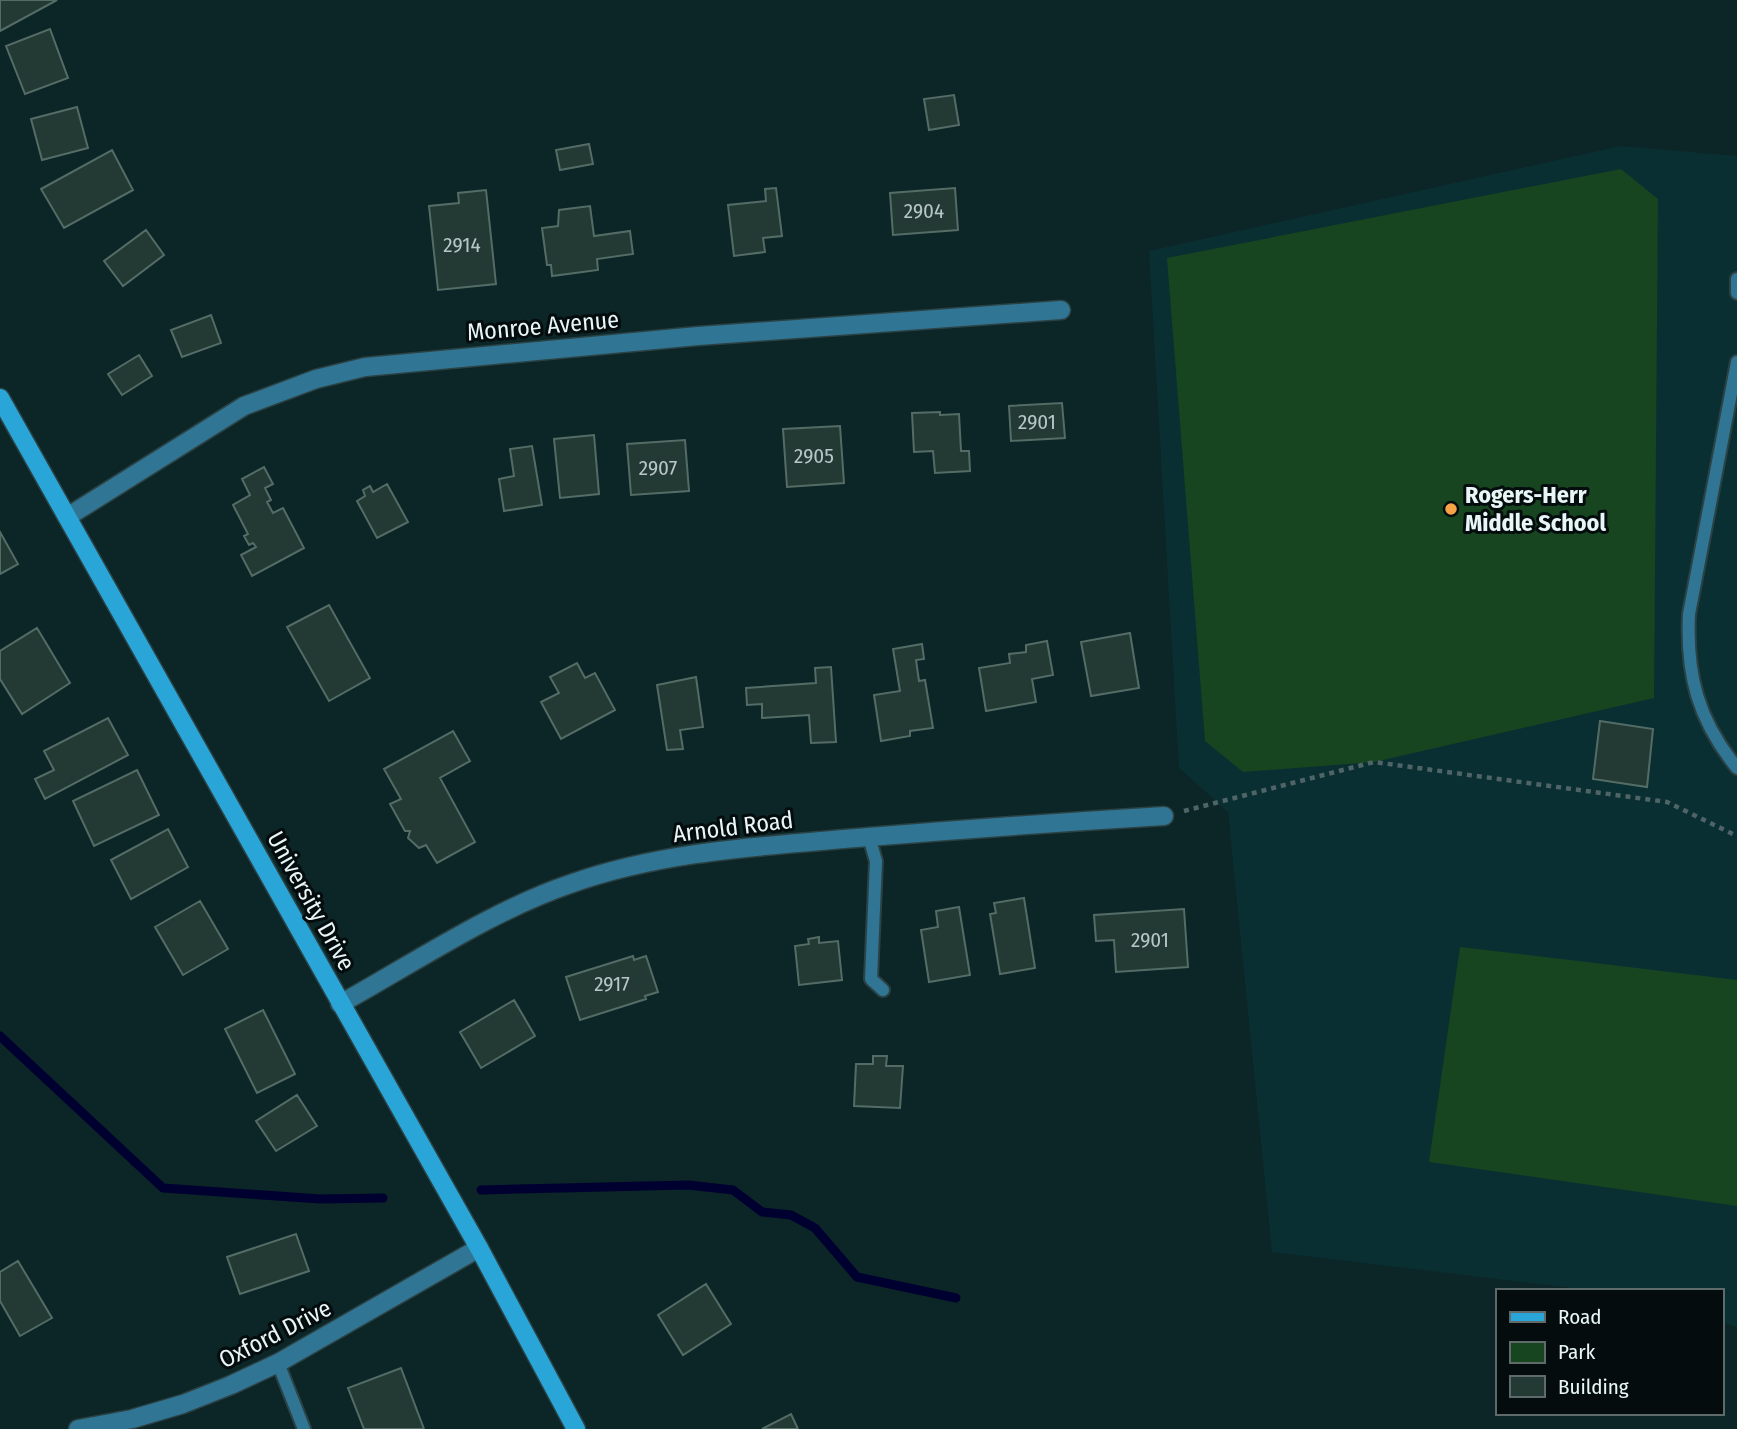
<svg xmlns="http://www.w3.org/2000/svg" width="1737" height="1429" viewBox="0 0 1737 1429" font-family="'Fira Sans Condensed',sans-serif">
<rect width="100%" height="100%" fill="#0c2527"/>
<path fill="#0a2f32" d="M1620 146 1737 156V1327L1721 1322V1291H1598L1272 1252 1228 812 1179 768 1149 251Z"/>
<path fill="#164520" d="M1621 169 1658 199 1654 698 1374 762 1243 772 1205 741 1167 258Z
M1460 947 1737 980V1206L1429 1162Z"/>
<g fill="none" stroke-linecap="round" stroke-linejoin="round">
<path stroke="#000030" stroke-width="9" d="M0 1036 163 1188 320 1199 383 1198
M481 1190 688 1185 733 1190 762 1212 791 1215 815 1228 857 1277 956 1298"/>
</g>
<path fill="#233a34" stroke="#546c66" stroke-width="2" d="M0 0H57L0 31Z
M50 29 68 78 25 94 6 46Z
M954 95 959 125 929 130 924 99Z
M77 107 88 148 42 160 31 119Z
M589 144 593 164 560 170 556 150Z
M112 150 133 190 64 228 41 189Z
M776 188 782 236 763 238 765 252 734 256 728 205 766 201 765 189Z
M955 188 958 230 893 235 890 193Z
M486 190 496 284 438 290 429 206 459 203 458 193Z
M590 206 594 236 630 231 633 254 597 259 598 270 552 276 551 265H547L542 228 558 226 559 210Z
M146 230 164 255 123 286 104 261Z
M211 315 221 343 182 357 171 330Z
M139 355 152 376 122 395 108 374Z
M1062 403 1065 438 1011 441 1009 406Z
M940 412V415L959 414 961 451H969L970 471 935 473 933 451 914 452 912 413Z
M840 426 844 483 787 487 783 429Z
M594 435 599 494 560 498 554 439Z
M685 440 689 491 631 495 627 444Z
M532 446 542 505 504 511 499 479 514 476 510 449Z
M264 467 273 484 265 488 271 500 267 502 273 513 283 508 304 548 252 576 241 555 256 547 253 543 249 545 244 536 248 534 233 505 250 495 242 479Z
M387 484 408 522 377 538 357 501 365 496 363 490 370 486 373 492Z
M0 532 18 564 0 574Z
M329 605 370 678 329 701 287 627Z
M37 628 70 683 22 714 0 679V651Z
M1130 633 1139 688 1091 696 1081 642Z
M1047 641 1053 675 1032 679 1036 702 986 711 979 668 1010 663 1009 654 1026 652V645Z
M922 644 924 659 916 660 919 681 925 680 933 728 910 731V736L881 741 874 695 900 691 893 649Z
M577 663 585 678 595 673 615 710 561 739 541 702 559 693 550 677Z
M831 667 836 742 811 743 809 715 762 718V704L747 705 746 688 816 683 815 668Z
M696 677 703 727 680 730 683 749 667 750 657 685Z
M108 718 128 755 45 799 35 779 54 770 44 751Z
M1600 721 1653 729 1647 787 1593 779Z
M453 731 470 761 440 778 475 842 437 863 426 845 419 848 408 838 410 831H405L390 804 401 799 384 769Z
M137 770 159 815 94 846 73 801Z
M168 829 188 867 131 899 111 860Z
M1024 898 1035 968 1000 974 990 914 996 913 994 903Z
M200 901 228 949 183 975 155 927Z
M959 907 970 975 929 982 921 930 938 927 936 911Z
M1184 909 1188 967 1116 972 1114 940 1096 941 1094 915Z
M819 937V943L838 941 842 980 799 985 795 946 809 944 808 939Z
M633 956 634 960 646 956 658 992 645 996 646 999 580 1020 566 977Z
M514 1000 535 1036 481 1068 460 1032Z
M263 1010 295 1074 257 1093 225 1029Z
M873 1056H887L886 1066H903L900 1108 854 1106 856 1064H873Z
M297 1095 317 1126 276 1151 256 1121Z
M296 1234 309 1271 240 1294 227 1257Z
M18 1261 52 1318 20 1336 0 1301V1272Z
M706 1284 731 1324 683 1355 658 1315Z
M401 1368 424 1429H364L348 1388Z
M791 1414 798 1429H762Z"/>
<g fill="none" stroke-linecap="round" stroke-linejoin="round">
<defs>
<path id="service" d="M1737 279V293
M1737 362 1689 614C1686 675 1698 720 1737 768
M869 837 876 861 871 979 883 990
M278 1363 304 1429"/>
<path id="minor" d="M67 517 244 406 316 379 365 367 698 336 1061 310
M340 1004C414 963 491 911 570 884 665 850 768 846 868 837 967 829 1065 822 1164 816
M78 1429 132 1419 183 1404 231 1385 278 1363 479 1248"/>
<path id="secondary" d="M0 398 479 1248 576 1429"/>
</defs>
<use href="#service" stroke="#2b4244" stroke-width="16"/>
<use href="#minor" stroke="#2b4244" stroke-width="21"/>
<use href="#secondary" stroke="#2b4244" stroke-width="21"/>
<path stroke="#4f6466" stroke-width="4.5" stroke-dasharray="5 5" stroke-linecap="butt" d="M1184 811 1374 762 1667 802 1737 836"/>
<use href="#service" stroke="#317594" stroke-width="12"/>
<use href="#minor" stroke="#317594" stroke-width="18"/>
<use href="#secondary" stroke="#29a5d8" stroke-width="18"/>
</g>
<circle fill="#f6a247" stroke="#040c0d" stroke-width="2.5" cx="1451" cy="509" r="7"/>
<g text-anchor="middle" stroke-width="6" stroke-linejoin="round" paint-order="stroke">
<g font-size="21" fill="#b7c7c7">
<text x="924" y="218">2904</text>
<text x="462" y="252">2914</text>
<text x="1037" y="429">2901</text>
<text x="814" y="463">2905</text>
<text x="658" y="475">2907</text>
<text x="1150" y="947">2901</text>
<text x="612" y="991">2917</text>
</g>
<g font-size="24" fill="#e8f6f8" stroke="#040c0d">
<text transform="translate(543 326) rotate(-5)" y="8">Monroe Avenue</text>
<text transform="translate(733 827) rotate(-7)" y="8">Arnold Road</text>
<text transform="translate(311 901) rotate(61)" y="8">University Drive</text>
<text transform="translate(275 1334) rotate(-27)" y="8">Oxford Drive</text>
</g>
<g font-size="24" font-weight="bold" fill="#e8f6f8" stroke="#040c0d" text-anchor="start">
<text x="1465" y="503">Rogers-Herr<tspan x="1465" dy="28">Middle School</tspan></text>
</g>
</g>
<rect x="1496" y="1289" width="228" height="126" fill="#040c0d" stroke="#5f6a6b" stroke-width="2"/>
<rect x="1510" y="1312" width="35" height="10" fill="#29a5d8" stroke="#5f6a6b" stroke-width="2"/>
<text x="1558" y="1324" font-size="21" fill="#e8f6f8">Road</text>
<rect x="1510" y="1342" width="35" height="21" fill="#164520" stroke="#5f6a6b" stroke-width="2"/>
<text x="1558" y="1359" font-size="21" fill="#e8f6f8">Park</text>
<rect x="1510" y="1376" width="35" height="21" fill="#233a34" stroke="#5f6a6b" stroke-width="2"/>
<text x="1558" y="1394" font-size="21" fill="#e8f6f8">Building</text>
</svg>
